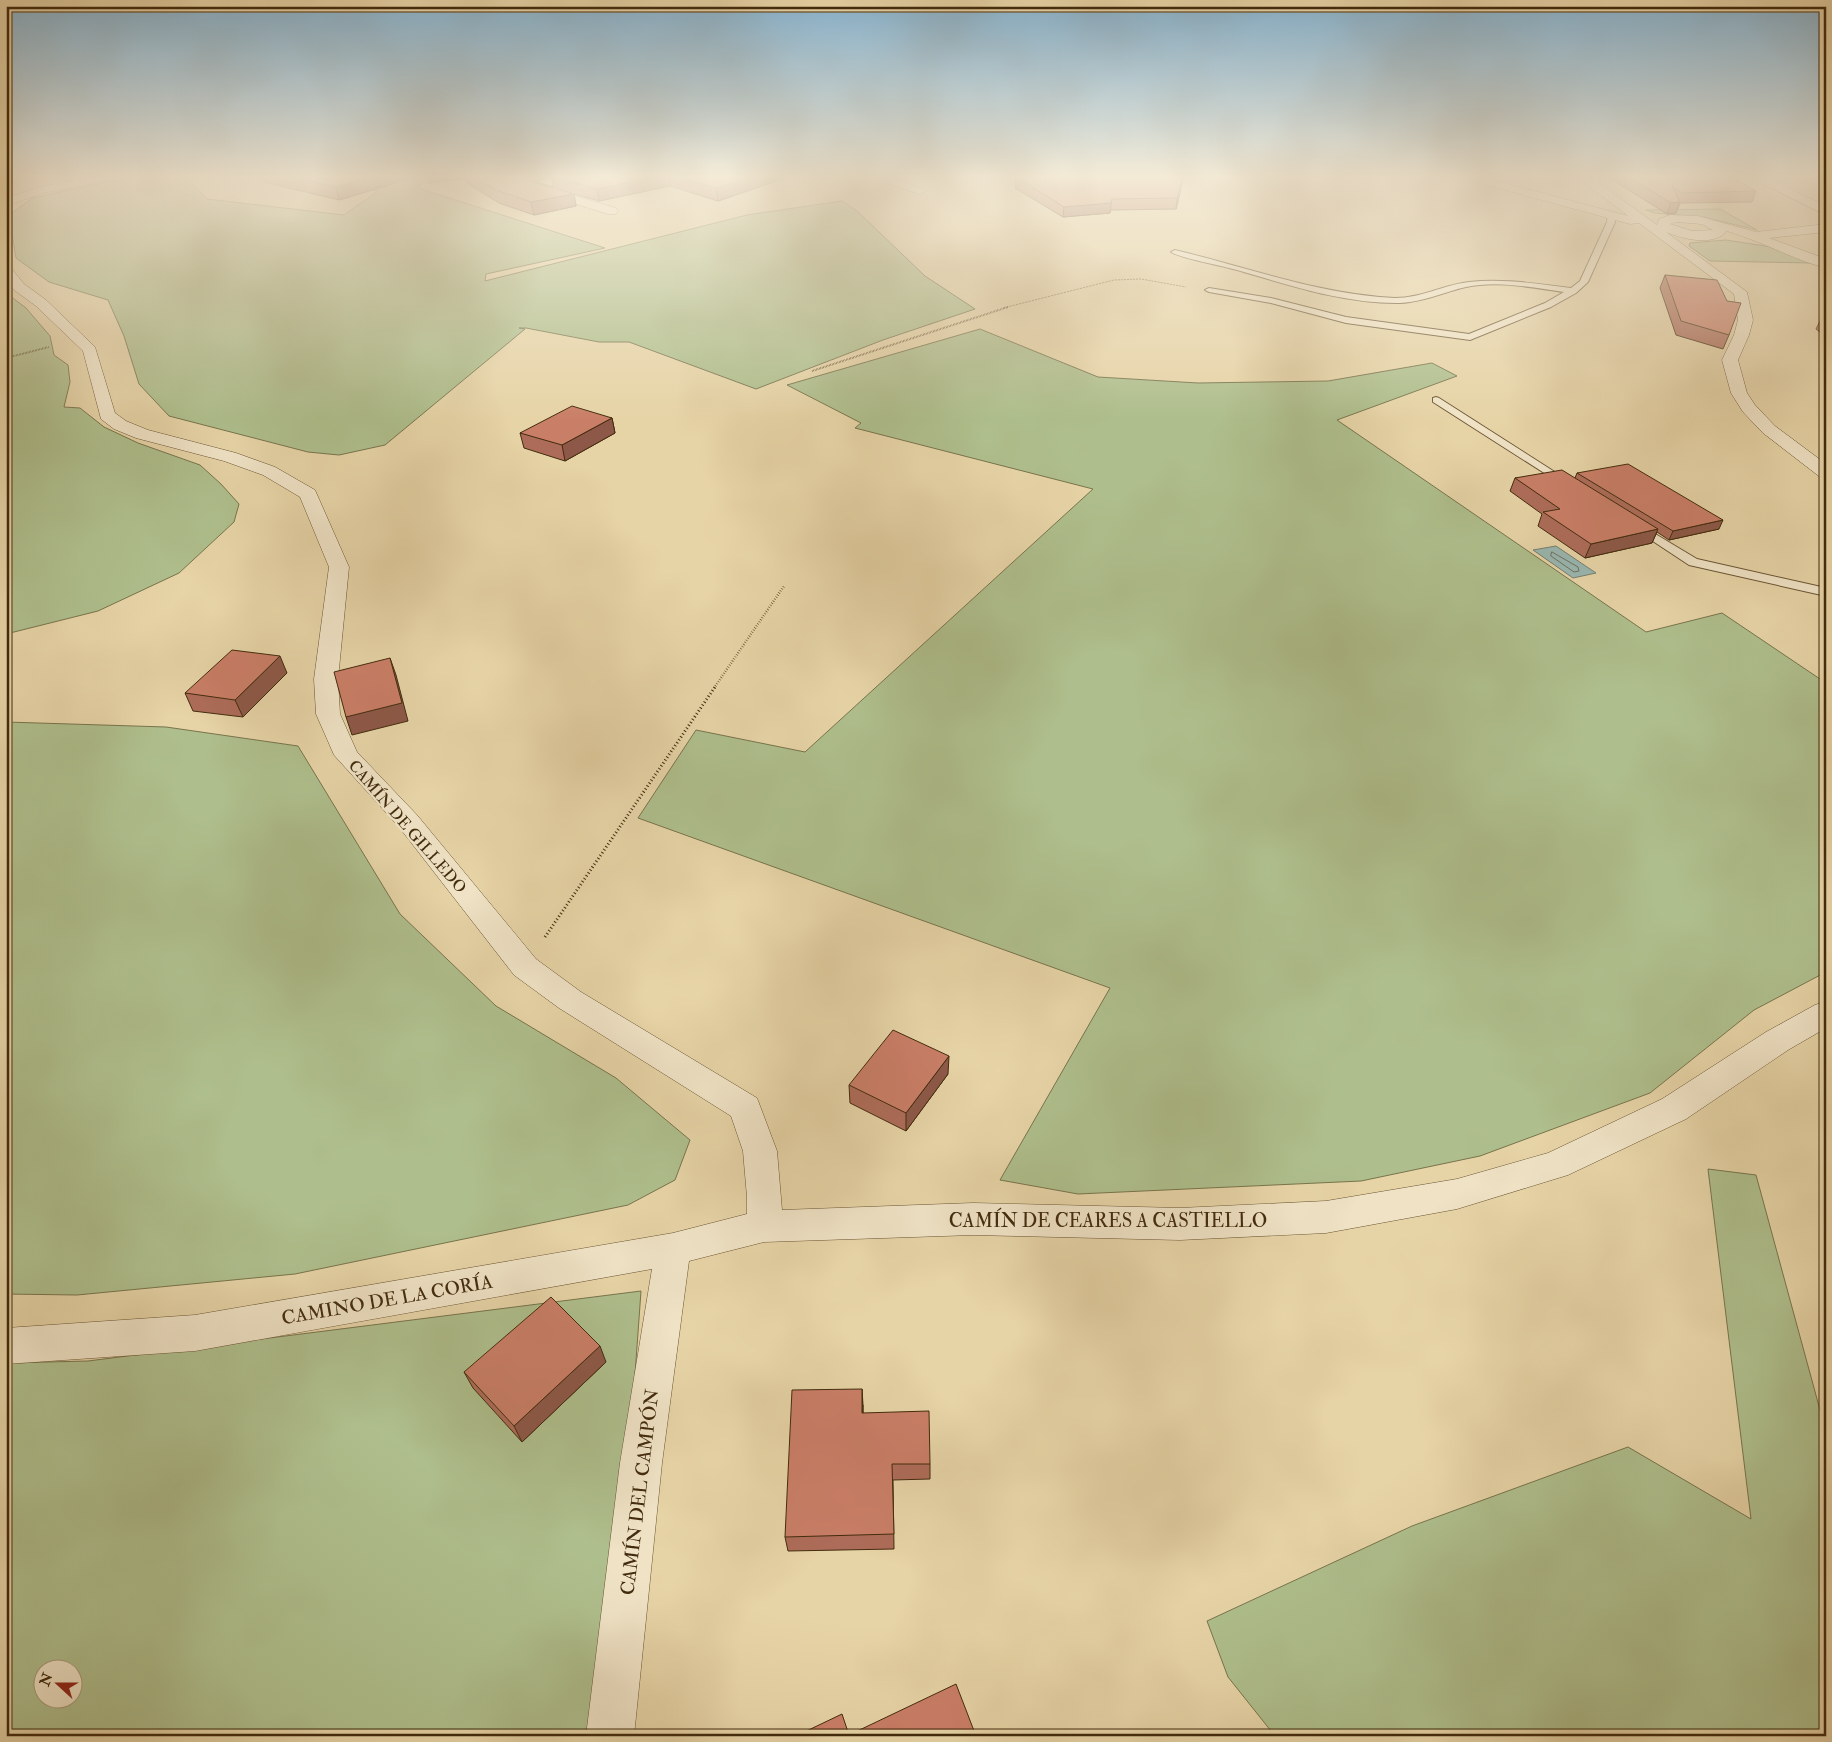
<svg xmlns="http://www.w3.org/2000/svg" width="1832" height="1742" viewBox="0 0 1832 1742" font-family="'IM FELL Double Pica',serif">
<rect width="100%" height="100%" fill="#e6d3a6"/>
<filter id="stains"><feTurbulence type="fractalNoise" baseFrequency=".004" numOctaves="4"/><feColorMatrix values="0 0 0 0 .2 0 0 0 0 .09 0 0 0 0 .02 0 0 0 .5 -.17"/></filter>
<radialGradient id="worn" r=".72"><stop offset=".6" stop-color="#630" stop-opacity="0"/><stop offset="1" stop-color="#630" stop-opacity=".3"/></radialGradient>
<path fill="#aebe8c" stroke="#78744c" fill-rule="evenodd" d="M147 176H185L207 199 344 215 378 191 327 181 321 176H429L418 188 605 248 486 274 485 281 747 215 842 201 857 211 925 276 975 309 883 340 756 389 629 342H599L526 328H519L525 329 385 445 339 455 308 452 169 416 139 384 124 336 108 300 49 282 16 258 9 215 33 198 92 185Z
M1720 209 1757 230 1703 217 1655 213 1646 210Z
M1726 240 1771 247 1810 263 1710 261 1689 246 1690 243Z
M6 293 26 308 50 336 54 355 68 365 70 382 64 407 80 408 104 427 138 443 200 465 221 484 239 504 234 522 179 573 98 611 6 634Z
M980 329 1098 377 1198 383 1328 381 1432 363 1457 376 1337 420 1646 632 1722 613 1826 683V972L1754 1010 1650 1093 1480 1156 1361 1181 1078 1194 1000 1180 1110 988 638 818 696 730 805 752 1093 489 855 428 861 423 787 385Z
M6 722 166 727 298 746 400 914 496 1006 616 1078 690 1140 675 1180 628 1205 295 1274 77 1295 6 1294Z
M1708 1169 1756 1175 1826 1432V1736H1275L1228 1677 1207 1621 1412 1526 1628 1447 1751 1519Z
M641 1291 609 1736H6V1363L88 1361ZM42 1670H72V1700H42Z"/>
<path fill="#99b6b0" stroke="#767e6f" d="M1556 546 1596 573 1573 578 1533 550Z"/>
<g fill="none" stroke-linecap="round" stroke-linejoin="round">
<path stroke="#6e705e" stroke-width="1" d="M1552 552 1578 567 1579 571 1574 572 1551 556Z"/>
<defs>
<path id="service" d="M1608 213H1614L1615 222 1588 282 1576 293 1551 307 1470 340 1346 323 1271 303 1209 292 1205 290 1209 288 1271 298 1346 317 1469 334 1545 303 1564 292C1533 288 1498 280 1466 287 1444 292 1424 302 1400 303 1345 304 1289 285 1237 270 1223 266 1180 258 1171 252L1175 250C1247 267 1320 295 1395 298 1421 298 1443 285 1469 282 1503 278 1537 284 1571 288L1580 281 1607 222Z
M1436 397 1439 398 1572 483 1571 485H1563L1433 402V398Z
M1637 523 1697 559 1826 588V596L1689 565 1633 528 1631 526Z"/>
<path id="minor" d="M96 176H120L114 179 43 193 6 206V198L40 187Z
M575 176H608L602 179 544 187 616 208 618 211 616 214H608L534 191 529 186C539 177 561 178 575 176Z
M868 176H885L924 189 926 191 920 194 916 193 870 178Z
M1459 176H1478L1628 216 1576 176H1589L1657 225 1659 219 1670 215 1698 216 1756 232 1826 224V232L1769 238 1826 259V268C1792 259 1761 241 1727 231 1713 247 1683 239 1666 232L1747 292 1753 320 1749 335 1738 360 1747 393 1755 405 1775 426 1826 464V478L1820 477 1763 433 1743 412 1731 393 1722 360 1734 335 1738 320 1734 294 1639 223 1630 224 1461 178ZM1676 222 1702 224 1713 230 1692 231 1670 224Z
M1747 176H1762L1826 206V215Z
M6 267 11 268 24 284 46 300 95 347 115 413 126 421 148 430 236 453 275 467 315 490 349 567 338 679 340 714 357 752 417 815 536 959 581 992 757 1098 777 1151 782 1210 973 1203 1180 1208 1326 1201 1457 1179 1548 1153 1662 1099 1766 1032 1815 1005 1826 1001V1028L1788 1050 1686 1119 1568 1175 1457 1209 1326 1233 1180 1240 973 1235 764 1242 689 1261 662 1463 634 1736H586L620 1463 652 1269 195 1351 6 1364V1328L195 1315 673 1233 747 1214V1197L743 1151 731 1116 559 1008 514 975 399 827 334 755 316 714 314 679 329 567 300 497 263 475 224 461 136 438 114 429 101 419 83 351 36 306 14 290 6 280Z"/>
<path id="motorway" d="M13 176H29L6 186V179Z"/>
</defs>
<use href="#service" stroke="#6b5533" stroke-width="2"/>
<use href="#minor" stroke="#6b5533" stroke-width="1"/>
<use href="#motorway" stroke="#422b0d" stroke-width="1"/>
<path stroke="#422b0d" stroke-width="1" stroke-dasharray="0.5 1" stroke-linecap="butt" d="M1003 308 1114 280 1141 279 1186 287"/>
<path stroke="#422b0d" stroke-width="2" stroke-dasharray="0.5 1" stroke-linecap="butt" d="M6 358 49 347
M812 371 1008 307"/>
<path stroke="#422b0d" stroke-width="2.5" stroke-dasharray="0.5 2" stroke-linecap="butt" d="M714 688 784 586"/>
<path stroke="#422b0d" stroke-width="3" stroke-dasharray="1 2.5" stroke-linecap="butt" d="M545 937 715 687"/>
<use href="#service" fill="#efe2c5" fill-rule="evenodd"/>
<use href="#minor" fill="#efe2c5" fill-rule="evenodd"/>
<use href="#motorway" fill="#e6d3a6" fill-rule="evenodd"/>
</g>
<path fill="#ad6c59" stroke="#422b0d" fill-rule="evenodd" d="M262 176H419L339 200 264 182Z
M425 176H791L718 201 670 186 599 201 574 194 576 206 534 215 499 203 470 185 465 179 429 183ZM551 177 553 187 533 181 544 178Z
M1037 176H1184L1176 209 1111 210 1110 213 1063 217 1015 188 1016 177Z
M1606 176H1728L1756 191 1752 202 1680 203 1676 213 1667 214Z
M1665 275 1727 301 1729 335 1723 349 1676 335 1660 288Z
M1822 317H1826V337L1816 329Z
M612 418 615 433 565 461 524 448 520 433Z
M1577 473 1719 529 1669 540 1657 532 1652 543 1585 558 1538 526 1542 514 1510 491 1515 478H1575Z
M287 673 243 717 193 711 185 693Z
M948 1074 906 1131 850 1103 849 1085Z
M606 1362 522 1442 473 1388 464 1372Z
M863 1405V1413L930 1464V1479L893 1480 894 1549 788 1551 785 1537Z"/>
<path fill="#8d5848" stroke="#422b0d" d="M375 176H419L339 200 336 187Z
M428 176H464L465 179 429 183Z
M526 176H551V177L544 178 532 182Z
M659 176H668L670 186 599 201 597 189Z
M755 176H791L718 201 716 188Z
M1183 176H1184L1176 209 1177 198Z
M574 194 576 206 534 215 531 202Z
M1112 199 1110 213 1063 217 1064 207Z
M1680 202 1676 213 1667 214 1671 203Z
M612 418 615 433 565 461 562 445Z
M1723 520 1719 529 1669 540 1673 531Z
M1658 529 1652 543 1585 558 1591 544Z
M280 656 287 673 243 717 235 700Z
M390 658 396 675 408 721 352 735 346 717Z
M949 1056 948 1074 906 1131V1113Z
M600 1346 606 1362 522 1442 514 1426Z
M862 1389 863 1405V1429L862 1413Z"/>
<path fill="#c97e67" stroke="#422b0d" d="M286 176H375L336 187Z
M472 176H526L531 181 574 194 531 202 496 190Z
M552 176H659L597 189Z
M674 176H755L716 188Z
M1039 176H1183L1177 198 1112 199 1111 203 1064 207 1016 177Z
M1627 176H1728L1756 191 1682 193 1672 186 1680 202 1671 203Z
M1665 275 1717 280 1727 301 1741 303 1729 335 1681 321Z
M572 406 612 418 562 445 520 433Z
M1628 464 1723 520 1673 531 1577 473Z
M1562 470 1658 529 1591 544 1543 512 1560 509 1515 478Z
M232 650 280 656 235 700 185 693Z
M390 658 402 703 346 717 334 672Z
M893 1030 949 1056 906 1113 849 1085Z
M551 1297 600 1346 514 1426 464 1372Z
M862 1389V1413L929 1411 930 1464H892L894 1534 785 1537 792 1390Z
M956 1684 976 1736H796L842 1714 849 1735Z"/>
<linearGradient id="sky" x2="0" y2="1"><stop stop-color="#88b5d2"/><stop offset="0.42" stop-color="#f4ebd7"/><stop offset="1" stop-color="#f4ebd7" stop-opacity="0"/></linearGradient>
<rect width="1832" height="420" fill="url(#sky)"/>
<g text-anchor="middle" stroke-width="4.5" stroke-linejoin="round" paint-order="stroke">
<g font-size="16" fill="#422b0d" stroke="#efe2c5">
<text transform="translate(408 826) rotate(49)" y="6">CAMÍN DE GILLEDO</text>
</g>
<g font-size="19" fill="#422b0d" stroke="#efe2c5">
<text x="1108" y="1227">CAMÍN DE CEARES A CASTIELLO</text>
<text transform="translate(387 1299) rotate(-10)" y="7">CAMINO DE LA CORÍA</text>
<text transform="translate(639 1492) rotate(-83)" y="7">CAMÍN DEL CAMPÓN</text>
</g>
</g>
<rect width="1832" height="1742" fill="none" stroke="#e6d3a6" stroke-width="25"/>
<rect x="8" y="8" width="1817" height="1727" fill="none" stroke="#422b0d" stroke-width="2.5"/>
<rect x="12" y="12" width="1807" height="1717" fill="none" stroke="#422b0d"/>
<g transform="translate(58 1684) rotate(291)"><circle r="24" fill="#efe2c5" stroke="#aa997b"/>
<path d="M0-4L9 19L0 12L-9 19Z" fill="#8f2418"/>
<text y="-8" font-size="14" font-weight="bold" text-anchor="middle" fill="#422b0d">N</text>
</g>
<rect width="100%" height="100%" filter="url(#stains)"/>
<rect width="100%" height="100%" fill="url(#worn)"/>
</svg>
